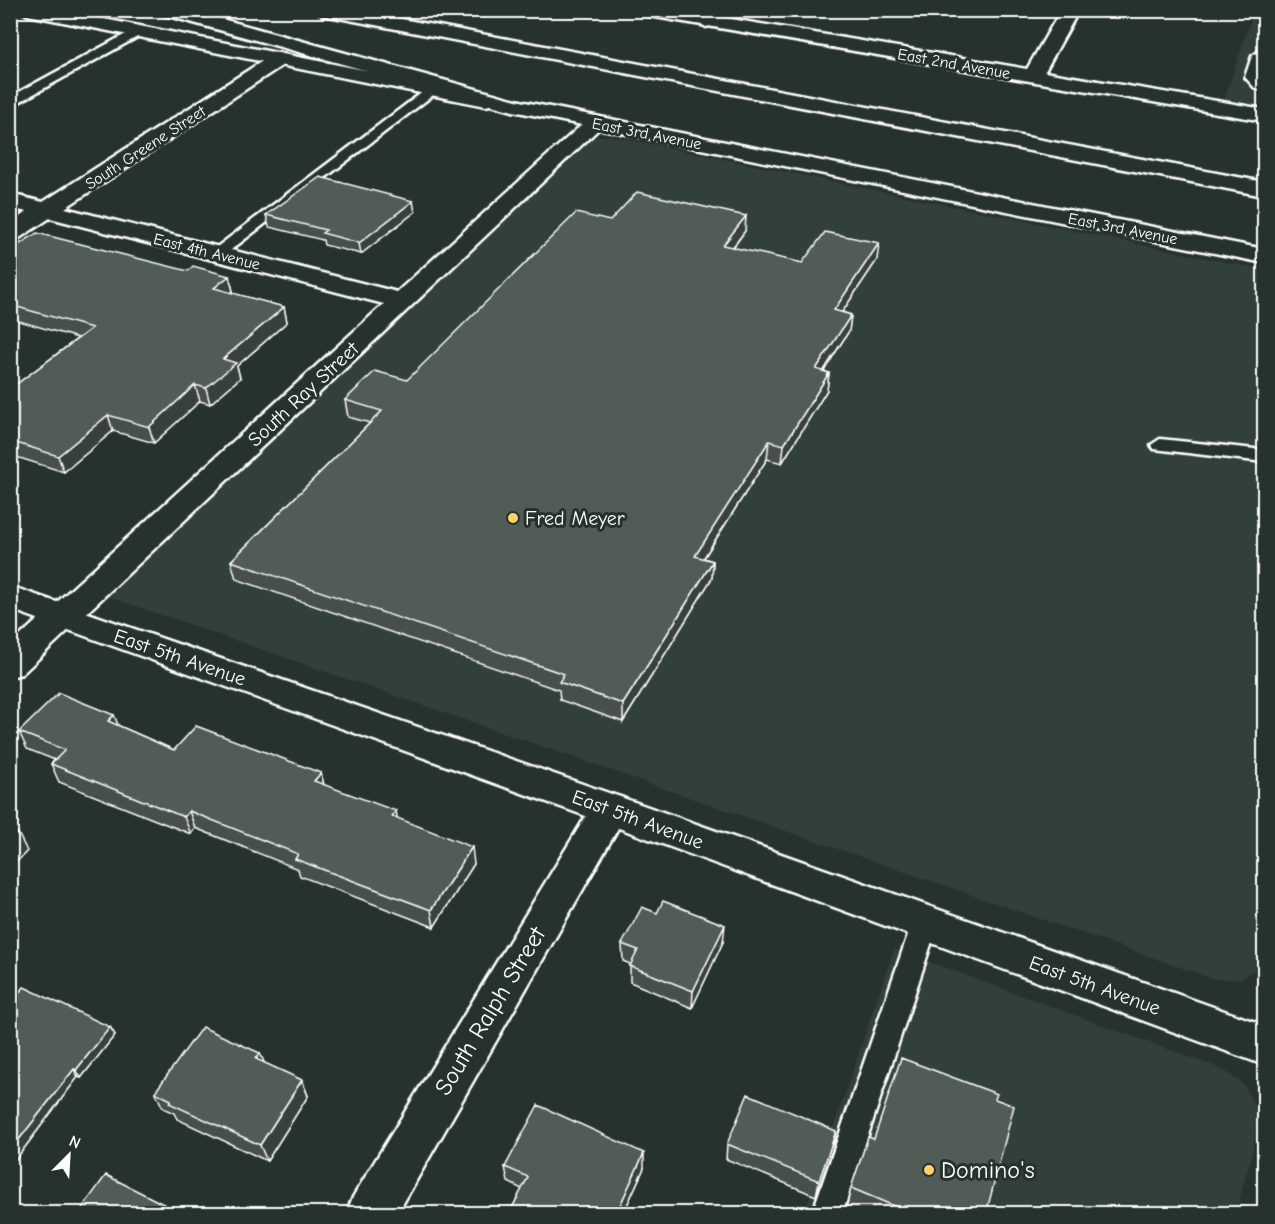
<svg xmlns="http://www.w3.org/2000/svg" width="1275" height="1224" viewBox="0 0 1275 1224" font-family="'Comic Neue',sans-serif">
<rect width="100%" height="100%" fill="#26332d"/>
<filter id="ink" filterUnits="userSpaceOnUse"><feTurbulence type="fractalNoise" baseFrequency=".0167" numOctaves="2"/><feDisplacementMap in="SourceGraphic" scale="12" xChannelSelector="R" yChannelSelector="G"/><feConvolveMatrix kernelMatrix="1 2 1 2 8 2 1 2 1" color-interpolation-filters="sRGB"/></filter>
<g filter="url(#ink)">
<path fill="#333f3a" d="M1252 17 1264 19V106L1224 100Z
M599 136H612L1264 270V956L1259 968 1240 979H1214L107 596 589 139Z
M894 949 1222 1069 1244 1085 1257 1111 1254 1145 1236 1213 804 1214Z"/>
<g fill="none" stroke-linecap="round" stroke-linejoin="round">
<defs>
<path id="service" d="M137 28 143 32 141 35 10 107V97Z
M1258 52 1264 53 1258 76 1264 82V90L1255 88 1245 77 1252 56Z
M432 85 438 89 437 92 223 256H213L210 253 213 250Z
M1160 439 1264 450V462L1154 449 1151 445Z
M925 912 934 915 938 923 842 1214H812L912 923 916 915Z"/>
<path id="minor" d="M706 10H726L713 25 706 27 697 21Z
M1061 10H1079L1040 80H1026L1023 76Z
M279 53 289 59 286 63 65 208 397 292 588 119H602L605 123 22 674 10 677V645L384 304 50 218 18 239 10 241V223L27 212 10 208V194L43 202 272 55Z
M610 794 623 798 629 809 397 1214H346L353 1197 597 798Z"/>
<path id="tertiary" d="M19 10H58L486 94 493 96 496 100 493 104 486 106 28 15Z
M10 586 623 798 1264 1025V1065L597 820 10 609Z"/>
<path id="primary" d="M634 10H678L1264 109V121L643 15Z
M520 101 1264 249V263L513 111 510 107 513 103Z"/>
<path id="motorway" d="M158 10H189L527 103 530 107 527 111H513L161 14Z
M314 10H354L1264 182V196L323 15Z"/>
</defs>
<use href="#service" stroke="#fff" stroke-width="5"/>
<use href="#minor" stroke="#fff" stroke-width="5"/>
<use href="#tertiary" stroke="#fff" stroke-width="5"/>
<use href="#primary" stroke="#fff" stroke-width="5"/>
<use href="#motorway" stroke="#fff" stroke-width="5"/>
<use href="#service" fill="#26332d" fill-rule="evenodd"/>
<use href="#minor" fill="#26332d" fill-rule="evenodd"/>
<use href="#tertiary" fill="#26332d" fill-rule="evenodd"/>
<use href="#primary" fill="#26332d" fill-rule="evenodd"/>
<use href="#motorway" fill="#26332d" fill-rule="evenodd"/>
</g>
<path fill="#464f4b" stroke="#fff" stroke-width="1.5" d="M1264 60V79L1261 75Z
M415 212 361 254 324 245 323 240 269 227 266 215Z
M610 221 745 231 733 248 802 263 877 260 842 312 851 315 849 331 824 371 829 373 827 390 782 463 767 459 704 558 713 561 712 578 623 722 560 700 559 690 236 579 231 561 370 423 348 417 345 400 407 380Z
M10 250 229 276 233 291 231 293 284 307 287 322 237 366 240 378 210 404 200 401 154 443 113 431 64 472 10 455V389L78 338 12 319 10 320Z
M119 726 174 750 321 773 324 785 397 818 474 864 434 927 300 876 298 869 195 828 191 834 59 782 51 764 55 760 27 749 19 732Z
M723 942 692 1008 630 982V964L623 961 622 944Z
M10 1004 110 1027 115 1035 81 1078 78 1077 16 1159 10 1157Z
M260 1053 264 1063 302 1080 308 1096 267 1161 177 1119 174 1113 163 1108 155 1092Z
M995 1099 986 1214H856L846 1209 851 1188 874 1139Z
M727 1144 833 1147 816 1196 726 1159Z
M505 1167 644 1168 623 1214H509L522 1189 508 1182Z"/>
<path fill="#39403d" stroke="#fff" stroke-width="1.5" d="M413 201 415 212 361 254 359 243Z
M746 216 745 231 722 261 723 245Z
M879 243 877 260 832 327 834 310Z
M229 276 233 291 217 303 214 288Z
M284 307 287 322 237 366 240 378 210 404 206 388 223 359Z
M851 315 849 331 814 386 816 369Z
M829 373 827 390 782 463 784 445Z
M195 385 200 401 154 443 149 427Z
M108 415 113 431 64 472 58 456Z
M769 441 767 459 694 573 695 556Z
M713 561 712 578 623 722V704Z
M114 715 121 732 108 721Z
M321 773 325 790 314 781Z
M189 811 195 828 191 834 184 817Z
M396 811 399 828 392 816Z
M18 833 27 851 10 869V841Z
M472 847 474 864 434 927 431 910Z
M725 925 723 942 692 1008 693 991Z
M110 1027 115 1035 81 1078 76 1070Z
M260 1053 267 1069 256 1059Z
M74 1069 78 1077 16 1159 10 1151Z
M302 1080 308 1096 267 1161 260 1145Z
M836 1131 833 1147 816 1196 819 1181Z
M644 1153V1168L623 1214H616Z"/>
<path fill="#515c57" stroke="#fff" stroke-width="1.5" d="M320 177 413 201 359 243 322 233 326 230 266 215Z
M637 192 746 216 723 245 802 263 825 232 879 243 834 310 851 315 816 369 829 373 784 445 769 441 695 556 713 561 623 704 559 682 564 674 231 561 382 411 345 400 375 371 407 380 576 213 610 221Z
M37 233 188 271 193 266 229 276 214 288 284 307 223 359 236 363 206 388 195 385 149 427 108 415 58 456 10 441V389L92 328 10 305V250Z
M59 693 114 715 108 721 174 750 196 726 321 773 314 781 396 811 392 816 472 847 431 910 295 859 298 854 189 811 184 817 51 764 65 750 19 732Z
M10 830 18 833 10 841Z
M663 901 725 925 693 991 630 966 638 950 622 944 642 907 657 913Z
M24 987 110 1027 76 1070 74 1069 10 1151V1004Z
M202 1027 260 1053 256 1059 302 1080 260 1145 169 1103 171 1100 155 1092Z
M901 1058 997 1094 995 1099 1014 1106 986 1214H913L851 1188 868 1137 874 1139Z
M748 1094 836 1131 819 1181 727 1144Z
M538 1105 644 1153 616 1214H509L528 1177 505 1167Z
M106 1175 183 1214H78Z"/>
</g>
<g fill="#ffd166" stroke="#26332d" stroke-width="2">
<circle cx="513" cy="518" r="6"/>
<circle cx="929" cy="1170" r="6"/>
</g>
<g text-anchor="middle" stroke-width="6" stroke-linejoin="round" paint-order="stroke">
<g font-size="16" fill="#fff" stroke="#26332d">
<text transform="translate(954 63) rotate(10)" y="6">East 2nd Avenue</text>
<text transform="translate(647 133) rotate(11)" y="6">East 3rd Avenue</text>
<text transform="translate(145 147) rotate(-33)" y="6">South Greene Street</text>
<text transform="translate(1123 228) rotate(11)" y="6">East 3rd Avenue</text>
<text transform="translate(207 251) rotate(14)" y="6">East 4th Avenue</text>
</g>
<g font-size="20" fill="#fff" stroke="#26332d">
<text transform="translate(303 394) rotate(-43)" y="7">South Ray Street</text>
<text transform="translate(180 657) rotate(19)" y="7">East 5th Avenue</text>
<text transform="translate(638 819) rotate(20)" y="7">East 5th Avenue</text>
<text transform="translate(1095 985) rotate(20)" y="7">East 5th Avenue</text>
</g>
<g font-size="20" fill="#fff" stroke="#26332d" text-anchor="start">
<text x="525" y="525">Fred Meyer</text>
</g>
<g font-size="24" fill="#fff" stroke="#26332d">
<text transform="translate(490 1011) rotate(-59)" y="8">South Ralph Street</text>
</g>
<g font-size="24" fill="#fff" stroke="#26332d" text-anchor="start">
<text x="941" y="1178">Domino's</text>
</g>
</g>
<rect width="1275" height="1224" fill="none" stroke="#26332d" stroke-width="36"/>
<rect x="18" y="18" width="1239" height="1188" fill="none" stroke="#fff" stroke-width="2" filter="url(#ink)"/>
<g transform="translate(69 1155) rotate(24)" stroke="#26332d" stroke-width="4.5" paint-order="stroke">
<path d="M0-4.5L10 22L0 15L-10 22Z" fill="#ffffff"/>
<text y="-9" font-size="16" font-weight="bold" text-anchor="middle" fill="#ffffff">N</text>
</g>
</svg>
